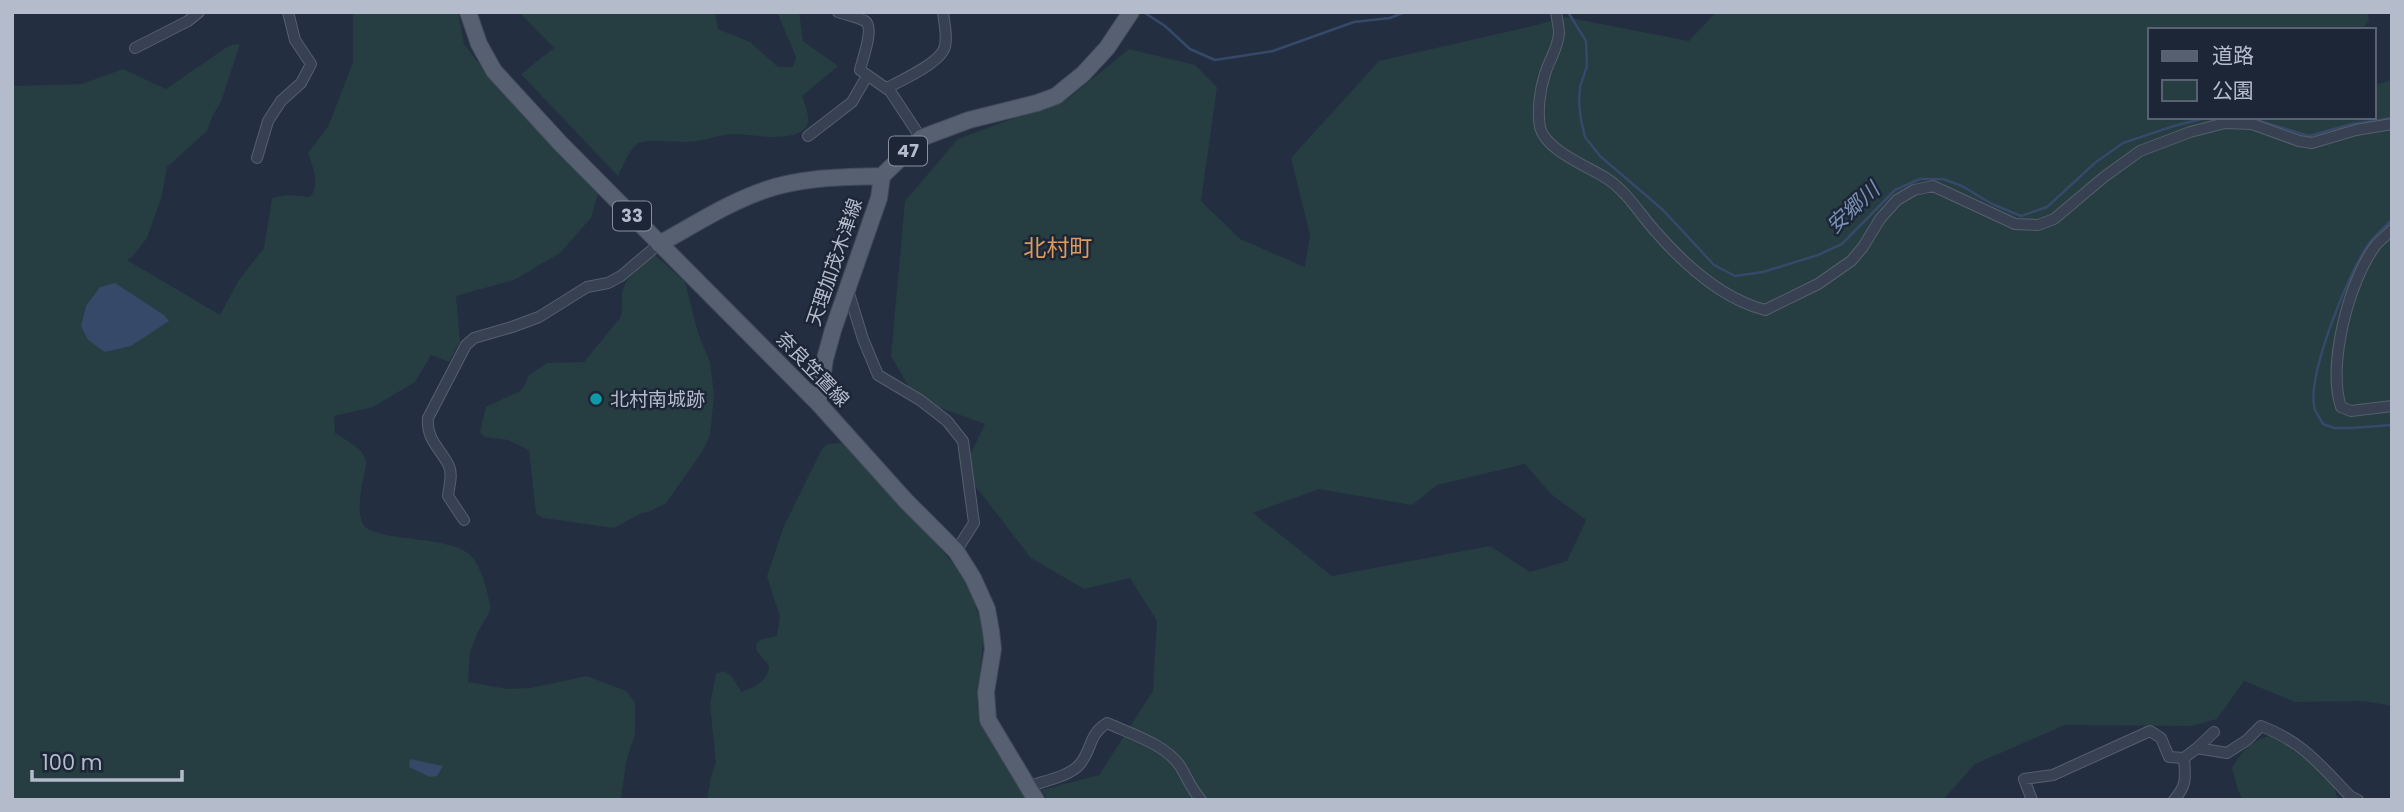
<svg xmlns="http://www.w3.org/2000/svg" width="2404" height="812" viewBox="0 0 2404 812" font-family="Poppins,'Noto Sans JP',sans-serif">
<rect width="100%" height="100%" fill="#232f41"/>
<path fill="#263d42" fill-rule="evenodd" d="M353 12H458L464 44 486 73 599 190 591 218 560 253 514 280 456 296 460 342 449 362 431 355 415 382 373 407 334 416 335 433C382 461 362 459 360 503 359 509 360 518 363 524 373 543 456 534 473 558 484 573 487 592 491 609L478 632 470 652 468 682 507 689 530 688 587 676 626 691 635 702V734L626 762 621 800H12V86L82 84 123 69 166 89 224 49 231 45 240 44 221 102 213 115 207 131 167 167 161 199 147 238 133 256 127 260 220 315 239 280 264 248 272 198 287 195 310 197C321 183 313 168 308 153L329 125 353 62Z
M519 12H715L718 29 750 42 778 67H793L796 57 777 12H799L803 41 838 66 802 96C805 105 812 119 806 127 793 144 751 134 733 134 717 135 701 142 685 142 674 142 646 138 637 144 629 150 623 166 618 176L521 74 554 48Z
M1716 12H2368L2369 21 2361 30H2150V117H2374V85L2392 80V706L2363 701 2295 702 2244 681 2217 719 2191 726 2065 725 1975 764 1943 800H1048L1042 790 1099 775 1153 691 1157 621 1130 578 1084 589 1031 558 963 470 985 424 916 399 891 356 905 201 958 139 1069 98 1129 49 1195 65 1217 87 1201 201 1240 239 1305 267 1310 235 1291 158 1379 61 1533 26 1565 17 1689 41ZM1525 464 1551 494 1586 520 1567 561 1530 572 1490 546 1332 576 1253 513 1319 489 1412 505 1437 485Z
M655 255 685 282 698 333 710 362 714 395 710 436 702 452 666 503 649 512 642 513 614 528 543 518 536 513 529 450 508 440 485 437 480 432 486 407 522 390 529 375 547 363 584 362 620 318C624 309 621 303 622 295 624 277 641 267 655 255Z
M843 443 934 540 966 580 984 630 977 706 1029 800H707L711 777 716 762 710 705 716 674 723 671 730 674 742 692C755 686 768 682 769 666L757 651 756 644 762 639 777 636 780 617 767 576 784 526 822 449 828 444Z
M2278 735 2294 752 2315 761 2331 778 2338 800H2243L2238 790 2232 768C2243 749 2256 736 2278 735Z"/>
<path fill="#364969" d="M115 283 164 315 169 321 131 346 105 352 88 340 81 326 86 306 100 287Z
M410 759 443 766 437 776 430 777 409 767Z"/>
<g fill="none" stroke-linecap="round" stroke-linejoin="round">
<path stroke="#364969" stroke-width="2.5" d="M1568 12 1586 41 1587 66 1580 87 1579 102 1581 120 1585 137 1600 156 1663 210 1714 265 1735 276 1763 272 1818 255 1842 244 1895 190 1920 179H1943L1962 186 1992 204 2021 216 2047 207 2096 162 2123 143 2174 126 2209 117
M1145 13 1165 26 1190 49 1215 60 1273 51 1354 22 1390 18 1405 12
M2246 117 2309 136 2352 124 2392 118
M2392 220C2383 229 2372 237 2366 248 2348 275 2305 379 2315 410 2317 414 2321 420 2323 424L2334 428H2351L2392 425"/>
<defs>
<path id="minor" d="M838 12C846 15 858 17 865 21 875 28 862 60 860 70L890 91 921 138
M1556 12C1557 19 1559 27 1559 33 1558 49 1549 60 1545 74 1540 89 1537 111 1540 127 1545 150 1587 166 1606 178 1628 192 1640 215 1657 233 1685 265 1723 299 1765 310L1818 284 1851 261 1863 247 1880 219 1897 200 1914 190 1933 186 2015 224 2038 225 2054 219 2104 177 2140 151 2190 132 2225 123 2252 124 2299 141 2312 143 2356 130 2392 124
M135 48 188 21 199 12
M887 88C902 80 935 65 943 51 949 41 944 23 943 12
M808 136 852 102 867 76
M257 158 268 121 281 101 301 83 311 64 295 40 288 12
M2392 230C2387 235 2380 240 2376 245 2349 280 2327 365 2341 407L2351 411 2392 406
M847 287 863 339 878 375 920 400 947 421 963 441 974 523 956 551
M464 520 448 496C449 486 453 475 449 466 441 449 426 440 428 418L466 345 474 338 512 327 539 317 587 287 608 283 621 276 659 244
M2197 748 2214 732
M1027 787C1043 781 1069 777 1080 764 1093 748 1088 735 1107 723 1131 734 1165 744 1180 766 1187 777 1191 789 1201 800
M2032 800 2024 779 2053 775 2150 731 2161 738 2169 757 2184 758
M2174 800C2188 784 2185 777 2184 758L2197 748 2227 753 2247 740 2261 726C2303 742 2320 765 2350 796L2358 800"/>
<path id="primary" d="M468 12 479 44 494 71 561 144 818 403 906 501 956 551 973 578 987 609 991 631 993 649 986 692 988 720 1036 800
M659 244C694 225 727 203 765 190 801 177 844 177 882 176
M818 403 825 359 833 330 879 198 882 176 921 138 969 120 1037 103 1056 96 1083 74 1107 48 1131 12"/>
</defs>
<use href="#minor" stroke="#565f6e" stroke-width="12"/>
<use href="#primary" stroke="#414a5a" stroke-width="18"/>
<use href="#minor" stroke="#384151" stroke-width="10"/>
<use href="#primary" stroke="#566071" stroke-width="16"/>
</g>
<circle fill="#0f9aa8" stroke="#1d2636" stroke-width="2.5" cx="596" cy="399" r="7"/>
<g text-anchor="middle" stroke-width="5" stroke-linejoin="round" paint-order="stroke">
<g fill="#1d2636" stroke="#878f9e" stroke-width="2">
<rect x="889" y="136.5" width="38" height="29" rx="5"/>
<rect x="613" y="201.5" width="38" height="29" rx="5"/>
</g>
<g font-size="18" font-weight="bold" fill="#b4bccb">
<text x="908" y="157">47</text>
<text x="632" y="222">33</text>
</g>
<g font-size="19" fill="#b4bccb" stroke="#1d2636">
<text transform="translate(834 262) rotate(-71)" y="7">天理加茂木津線</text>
<text transform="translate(813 369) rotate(46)" y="7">奈良笠置線</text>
</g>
<g font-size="19" fill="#b4bccb" stroke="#1d2636" text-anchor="start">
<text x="610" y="406">北村南城跡</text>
</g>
<g font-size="21" font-style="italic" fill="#7a90b4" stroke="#1d2636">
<text transform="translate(1853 208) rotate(-43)" y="7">安郷川</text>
</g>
<g font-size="23" fill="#dc9b5f" stroke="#1d2636">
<text x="1058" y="256">北村町</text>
</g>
</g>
<rect width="2404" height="812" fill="none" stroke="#b4bccb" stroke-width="28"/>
<rect x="2148" y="28" width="228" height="91" fill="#1d2636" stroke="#596272" stroke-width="2"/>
<rect x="2162" y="51" width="35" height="10" fill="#566071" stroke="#596272" stroke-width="2"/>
<text x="2212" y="63" font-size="21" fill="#b4bccb">道路</text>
<rect x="2162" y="80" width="35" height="21" fill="#263d42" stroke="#596272" stroke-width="2"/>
<text x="2212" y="98" font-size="21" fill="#b4bccb">公園</text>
<path d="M32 770v10h150v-10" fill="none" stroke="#b4bccb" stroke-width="3.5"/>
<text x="42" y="770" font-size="21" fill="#b4bccb" stroke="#1d2636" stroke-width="5" paint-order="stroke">100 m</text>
</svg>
